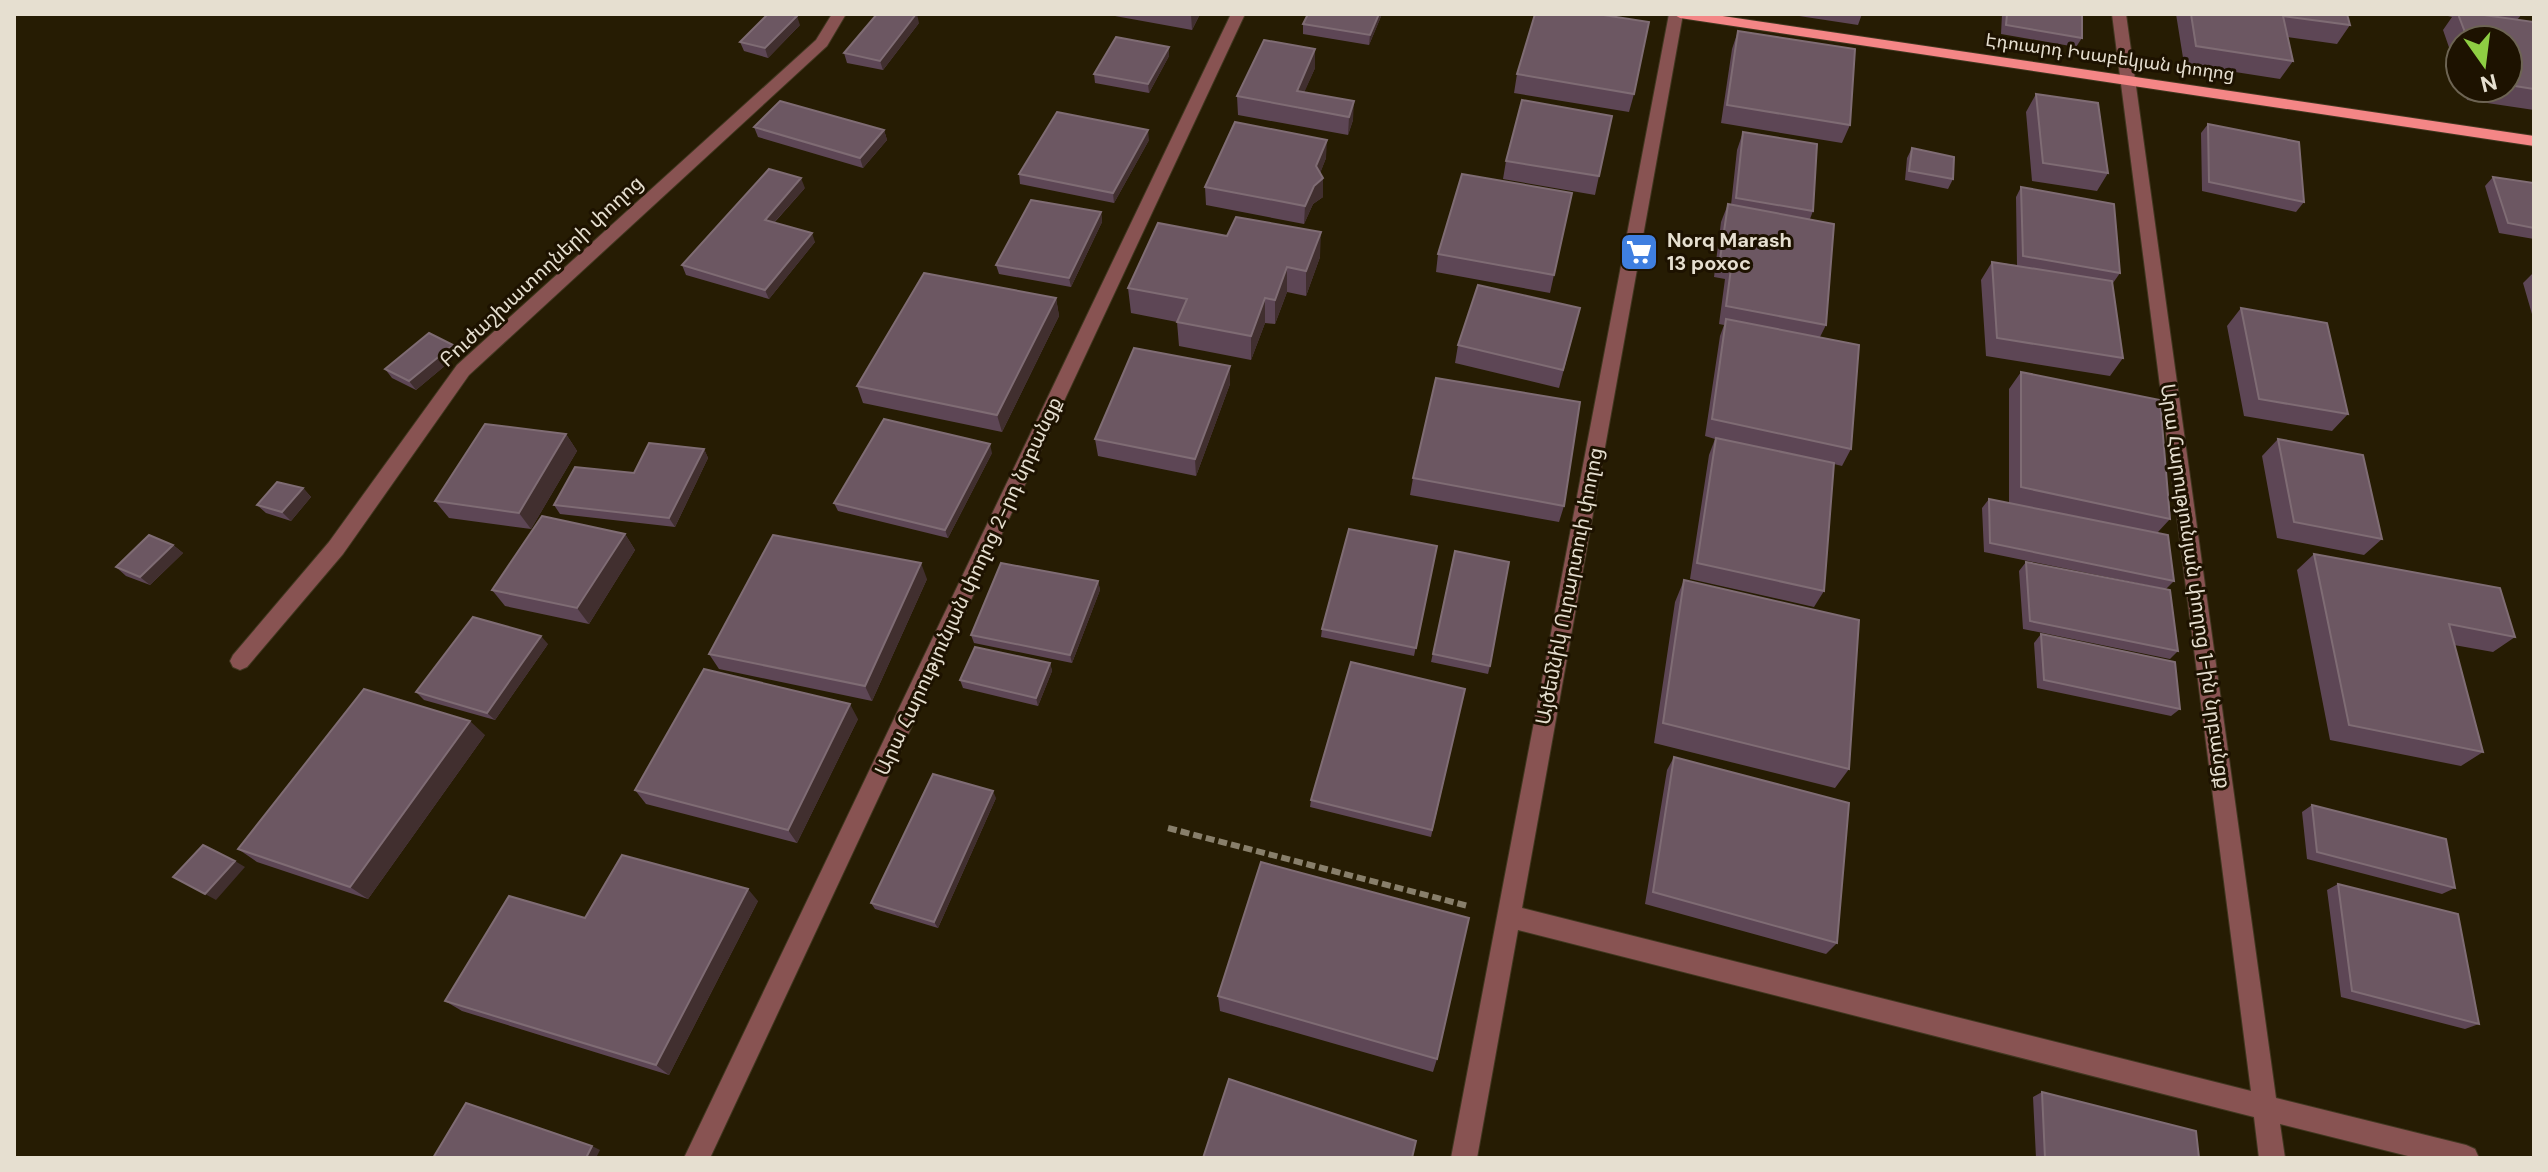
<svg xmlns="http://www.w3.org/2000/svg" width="2548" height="1172" viewBox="0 0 2548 1172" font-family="'DM Sans','Noto Sans Armenian',sans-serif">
<rect width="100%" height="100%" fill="#261c03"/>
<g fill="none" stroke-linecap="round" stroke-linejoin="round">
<defs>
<path id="minor" d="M832 14H846L827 46 469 375 343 554 247 667 240 670 233 667 230 661 233 655 329 542 457 365 816 40Z
M1231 14H1245L710 1158H684Z
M1669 14H1683L1522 908 2251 1091 2112 14H2126L2276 1098 2466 1145 2475 1149 2479 1158H2416L2280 1124 2285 1158H2259L2254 1117 1518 930 1477 1158H1451Z"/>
<path id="major" d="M1673 14H1709L2534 136V146L1680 18Z"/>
</defs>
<use href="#minor" stroke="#413720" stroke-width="2"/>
<use href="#major" stroke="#413720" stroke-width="2"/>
<path stroke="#887f6b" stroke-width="6" stroke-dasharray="9 4" stroke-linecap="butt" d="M1168 828 1468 906"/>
<use href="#minor" fill="#885352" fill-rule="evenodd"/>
<use href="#major" fill="#f48686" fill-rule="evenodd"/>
</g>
<path fill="#5d4655" d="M1115 14H1200L1192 30 1115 16Z
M1382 14 1369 45 1303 34V24Z
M1786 14H1862L1858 25Z
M2002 14H2082V38L2076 47 2001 34Z
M2176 14H2347L2350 25 2337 44 2287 37 2293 61 2280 79 2184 64Z
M2440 14H2522L2517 20 2534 22V110L2467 100 2463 88H2508V40H2460V79L2443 30 2452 17Z
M919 23 883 70 847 63 844 53Z
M800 25 768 58 744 51 740 42Z
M1738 31 1850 125 1842 143 1721 123 1732 49Z
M1169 56 1149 93 1095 83 1094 74Z
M1315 68 1304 92 1353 120 1348 135 1238 115 1237 96Z
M1517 74 1634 94 1629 112 1514 93Z
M2036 94 2108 173 2097 191 2032 181 2026 112Z
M2208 124 2304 202 2296 212 2202 191 2201 133Z
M754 127 884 130 887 140 863 168 758 137Z
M1743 132 1813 211 1810 219 1826 325 1820 337 1851 449 1842 466 1834 464 1824 591 1814 607 1690 579 1709 455 1715 439 1705 436 1720 336 1724 325 1719 324 1725 279 1714 277 1721 222 1728 204 1731 205 1737 150Z
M1149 140 1114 203 1020 184 1019 174Z
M1912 148 1953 179 1948 189 1905 180 1907 158Z
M1326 158 1320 173 1323 178V197L1313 204 1304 224 1206 205 1205 187Z
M1506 161 1599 176 1595 195 1503 179Z
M2493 177 2534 183V239L2499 233 2485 186Z
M2021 187 2120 273 2113 283 2112 282 2123 358 2110 376 1986 356 1981 280 1992 262 2017 265 2016 197Z
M805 188 774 223 815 242 769 299 686 275 682 265Z
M1572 193 1550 293 1436 272 1438 254Z
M1101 212 1102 222 1071 287 999 274 996 265Z
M1320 257 1306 296 1287 292 1275 324 1265 323 1251 360 1179 346 1177 322 1131 313 1128 288Z
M2534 272V321L2523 283Z
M1056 298 1059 316 1002 432 863 403 857 386Z
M1580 308 1559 388 1455 363 1458 345Z
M2241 308 2348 414 2332 431 2244 416 2227 326Z
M459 354 416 390 392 378 385 369Z
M1230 366V384L1196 476 1098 456 1095 439Z
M2021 372 2170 519 2158 532 2174 581 2166 589 1984 552 1982 508 1989 499 2009 503V389Z
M566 434 577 451 531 529 449 518 435 501Z
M2278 439 2382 539 2364 555 2277 538 2262 456Z
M704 449 708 458 675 527 560 514 554 505 634 473Z
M992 453 948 538 838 511 834 503Z
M1413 478 1564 506 1559 522 1410 495Z
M303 488 311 497 291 521 266 513 257 505Z
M625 534 635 550 589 624 505 606 492 590Z
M173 545 183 553 150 585 126 576 116 567Z
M1437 546 1414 656 1321 637 1322 629Z
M1455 551 1490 666 1488 674 1431 662Z
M2314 554 2515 637 2493 652 2454 645 2483 752 2461 766 2330 740 2297 570Z
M2026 562 2178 651 2170 659 2023 629 2019 571Z
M927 579 872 701 719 669 709 654Z
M1684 580 1849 769 1835 788 1654 743 1675 602Z
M1098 581 1100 590 1072 663 974 643 971 635Z
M2041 634 2180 709 2171 716 2037 688 2034 643Z
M548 644 495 720 424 700 416 692Z
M1050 663 1052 671 1038 706 963 688 960 680Z
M1465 689 1431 837 1310 807 1311 800Z
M858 719 797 843 646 804 635 790Z
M485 735 368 899 257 862 238 849Z
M1674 757 1837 943 1826 954 1645 904 1667 770Z
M996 798 938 928 875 909 871 903Z
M2312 805 2455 888 2442 894 2307 859 2302 812Z
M2338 884 2479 1024 2465 1029 2341 997 2327 890Z
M758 901 669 1075 462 1011 445 1001 585 918Z
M1218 996 1437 1059 1433 1072 1220 1011Z
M2042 1092 2199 1158H2036L2033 1097Z"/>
<path fill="#412f2f" d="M917 14 919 23 883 70 880 61Z
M1191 14H1200L1192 30Z
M1379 14H1382L1369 45 1370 35Z
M797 16 800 25 768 58 765 48Z
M1169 47V56L1149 93 1148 84Z
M1315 49V68L1297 109V91Z
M1354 101 1353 120 1348 135 1349 117Z
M884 130 887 140 863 168 860 158Z
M1148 130 1149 140 1114 203 1113 193Z
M1327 140 1326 158 1316 184V166Z
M801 178 805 188 768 229 765 220Z
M1323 178V197L1313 204 1304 224 1305 206 1314 186Z
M1101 212 1102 222 1071 287 1069 278Z
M1321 232 1320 257 1306 296V271Z
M812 233 815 242 769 299 765 290Z
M1287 267V292L1275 324V300Z
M1056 298 1059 316 1002 432 997 415Z
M1265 298V323L1251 360V336Z
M453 345 459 354 416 390 409 381Z
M1230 366V384L1196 476 1195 459Z
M566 434 577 451 531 529 519 513Z
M990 444 992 453 948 538 945 530Z
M704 449 708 458 675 527 669 518Z
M303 488 311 497 291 521 282 512Z
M625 534 635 550 589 624 577 608Z
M173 545 183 553 150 585 140 577Z
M921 563 927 579 872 701 865 686Z
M1098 581 1100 590 1072 663 1070 655Z
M541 636 548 644 495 720 487 713Z
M1050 663 1052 671 1038 706 1036 698Z
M850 704 858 719 797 843 788 830Z
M470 721 485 735 368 899 350 887Z
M993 791 996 798 938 928 934 922Z
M235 861 245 867 216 900 205 894Z
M748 889 758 901 669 1075 656 1065Z
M592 1146 600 1150 596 1158H586Z"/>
<path fill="#6c5762" stroke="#7f6c74" stroke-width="2" d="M768 14H790L797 16 765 48 740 42Z
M877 14H916L880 61 844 53Z
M1308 14H1379L1370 35 1303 24Z
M1535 14H1597L1649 22 1634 94 1517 74Z
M2007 14H2082V38L2006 25Z
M2191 14H2347L2350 25 2283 16 2293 61 2196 46Z
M2458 14H2477L2534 22V89L2508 85V40H2468Z
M1738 31 1855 49 1850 125 1727 105Z
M1116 37 1169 47 1148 84 1094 74Z
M1264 40 1315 49 1297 91 1354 101 1349 117 1237 96Z
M2036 94 2098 103 2108 173 2043 163Z
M1522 100 1612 116 1599 176 1506 161Z
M780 101 884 130 860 158 754 127Z
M1057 112 1148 130 1113 193 1019 174Z
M1235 122 1327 140 1316 166 1323 178 1314 186 1305 206 1205 187Z
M2208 124 2299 142 2304 202 2209 182Z
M1743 132 1817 144 1813 211 1736 198Z
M1912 148 1954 157 1953 179 1909 171Z
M769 169 801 178 765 220 812 233 765 290 682 265Z
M1462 174 1572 193 1554 275 1438 254Z
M2493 177 2534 183V228L2508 223Z
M2021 187 2114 204 2120 273 2023 256Z
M1031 200 1101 212 1069 278 996 265Z
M1728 204 1834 224 1826 325 1726 306 1732 261 1720 259Z
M1236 217 1321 232 1306 271 1287 267 1275 300 1265 298 1251 336 1177 322 1187 299 1128 288 1158 223 1227 236Z
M1992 262 2112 281 2123 358 1997 338Z
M924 273 1056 298 997 415 857 386Z
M1478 285 1580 308 1563 370 1458 345Z
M2241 308 2327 323 2348 414 2259 399Z
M1726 319 1859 345 1851 449 1712 419Z
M429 333 453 345 409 381 385 369Z
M1134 348 1230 366 1195 459 1095 439Z
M2021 372 2160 400 2170 519 2021 487Z
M1436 378 1580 402 1564 506 1413 478Z
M884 419 990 444 945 530 834 503Z
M485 424 566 434 519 513 435 501Z
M1716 438 1834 463 1824 591 1697 563Z
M2278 439 2363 455 2382 539 2294 522Z
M649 443 704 449 669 518 554 505 575 467 634 473Z
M277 482 303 488 282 512 257 505Z
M1989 499 2168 535 2174 581 1990 543Z
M542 516 625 534 577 608 492 590Z
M1349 529 1437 546 1416 648 1322 629Z
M149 535 173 545 140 577 116 567Z
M773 535 921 563 865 686 709 654Z
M1455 551 1509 562 1490 666 1433 654Z
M2314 554 2500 588 2515 637 2449 624 2483 752 2349 725Z
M2026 562 2170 590 2178 651 2030 621Z
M1001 563 1098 581 1070 655 971 635Z
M1684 580 1859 620 1849 769 1663 723Z
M473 617 541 636 487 713 416 692Z
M2041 634 2175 662 2180 709 2044 680Z
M975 647 1050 663 1036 698 960 680Z
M1351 662 1465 689 1432 830 1311 800Z
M704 669 850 704 788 830 635 790Z
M364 689 470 721 350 887 238 849Z
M1674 757 1849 803 1837 943 1653 892Z
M933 774 993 791 934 922 871 903Z
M2312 805 2446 839 2455 888 2317 852Z
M203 845 235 861 205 894 173 877Z
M622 855 748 889 656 1065 445 1001 509 896 585 918Z
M1261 862 1469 918 1437 1059 1218 996Z
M2338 884 2458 914 2479 1024 2352 991Z
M1229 1079 1416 1141 1412 1158H1203Z
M2042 1092 2196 1131 2199 1158H2045Z
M466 1103 592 1146 586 1158H433Z"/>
<defs>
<symbol id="supermarket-square" viewBox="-11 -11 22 22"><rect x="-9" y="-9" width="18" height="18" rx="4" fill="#3f7fe0" stroke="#1d1200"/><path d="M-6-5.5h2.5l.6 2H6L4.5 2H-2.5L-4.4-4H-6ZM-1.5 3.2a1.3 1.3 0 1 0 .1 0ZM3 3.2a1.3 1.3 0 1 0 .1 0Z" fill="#fff"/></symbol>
</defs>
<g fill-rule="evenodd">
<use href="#supermarket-square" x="1617" y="230" width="44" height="44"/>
</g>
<g text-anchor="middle" stroke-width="6" stroke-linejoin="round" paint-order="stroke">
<g font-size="18" fill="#e6dfd0" stroke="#1d1200">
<text transform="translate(2110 57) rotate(8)" y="6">Էդուարդ Իսաբեկյան փողոց</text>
</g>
<g font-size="20" font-weight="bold" fill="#e6dfd0" stroke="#1d1200" text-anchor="start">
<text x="1667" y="247">Norq Marash<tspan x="1667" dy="23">13 poxoc</tspan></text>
</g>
<g font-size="20" fill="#e6dfd0" stroke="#1d1200">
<text transform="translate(541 271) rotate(-43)" y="7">Բուժաշխատողների փողոց</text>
<text transform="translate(968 586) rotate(-65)" y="7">Արա Հարությունյան փողոց 2-րդ նրբանցք</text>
<text transform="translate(1569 586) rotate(-79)" y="7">Այծեմնիկ Ուրարտուի փողոց</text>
<text transform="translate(2196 586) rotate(82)" y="7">Արա Հարությունյան փողոց 1-ին նրբանցք</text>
</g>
</g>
<rect width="2548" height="1172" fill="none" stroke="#e6dfd0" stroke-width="32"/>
<g transform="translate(2484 64) rotate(166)"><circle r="38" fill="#1d1200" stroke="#6d6453" stroke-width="2"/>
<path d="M0-6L14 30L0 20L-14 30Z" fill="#8ece43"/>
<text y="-12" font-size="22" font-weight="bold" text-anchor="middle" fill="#e6dfd0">N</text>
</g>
</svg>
